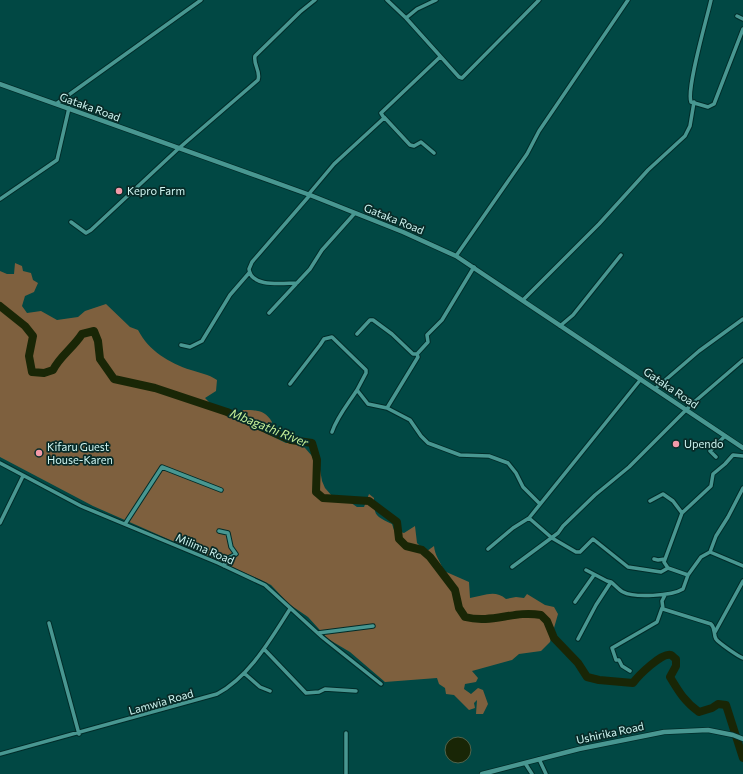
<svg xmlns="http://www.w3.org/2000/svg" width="743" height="774" viewBox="0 0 743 774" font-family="Commissioner,sans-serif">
<rect width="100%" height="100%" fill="#014844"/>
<path fill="#7e603e" d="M15 263 22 266 23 271 31 273 33 280 38 283 34 292 25 296 22 306 27 313 41 311 57 320 78 317 85 311 106 304 130 327 138 330C149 351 169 363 191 370 200 373 208 374 217 380L216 391 205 398 220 413 234 418 243 410C256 410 265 410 272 422L265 433 286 443H297L305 448 319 464 322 481 325 488 332 496 344 498 357 507H364L369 494 374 498C374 517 376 516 392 524L394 530 404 533 415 526 417 543 421 547 423 554 434 546C435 556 440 561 444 571L469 582 470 598C483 596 495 589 506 599L516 597 524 598 527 594 545 605 554 607 558 614 550 642 541 651 519 654 512 660 472 671 478 678 476 682 465 684 464 689 471 694 478 688 483 690 488 704 483 714H476L477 700 474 703 475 708 469 710 454 695 446 694 445 688 439 684 437 678 385 682 350 652 328 639 308 617 289 604 271 585 261 580 93 506 0 457V271L7 274H14Z"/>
<path fill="#192606" stroke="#50644d" d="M445 750a13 13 0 1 1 26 0a13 13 0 1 1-26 0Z"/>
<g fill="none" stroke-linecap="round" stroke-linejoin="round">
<path stroke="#192606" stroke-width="8" d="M0 306 25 326 33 336 29 356 32 372 44 373 53 370C60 356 73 348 82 334L94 331 98 341 100 359 114 379 155 388 227 412 291 440 312 443 317 460 316 492 323 498 369 501 397 522 399 539 406 546 422 550 430 557 455 590 459 608 465 617C492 624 514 610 541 615L547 621 554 638 578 663 587 677 599 680 633 683C638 676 662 652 671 655 673 656 674 658 676 659V666L670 677C679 692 685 702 699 712L712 708 718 704 726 705 743 758"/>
<defs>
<path id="minor" d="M387 0 406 18
M436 0 417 9 406 18 459 77 462 78 539 0
M711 0C707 18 686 89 691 102L708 107 714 104 743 29
M737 16 743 19
M56 104 201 0
M384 117 410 145 414 146 421 142 434 153
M308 195 334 164 384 118 381 113 440 57
M0 199 57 160 69 108
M71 222 86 233 91 230 178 149 258 80C261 71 253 65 255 56L300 12 315 0
M456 256 527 154 539 131 628 0
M297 283C283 283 251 288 249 269L252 262 310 195
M523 300 599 224 648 170 685 136 690 126 694 102
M269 313 310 269 322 250 355 213
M560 326 573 315 621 255
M357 334 370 320H373L392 334 413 354H417L428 342 427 335 442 320 474 267
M181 345 190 347 202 341 230 295 249 273
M641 379 529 518 552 538 576 552H580L593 539 628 567 661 572 668 568 688 575 701 557 710 552 716 536 728 517 743 488
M290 384 320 345 324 339 332 337 366 370V373L357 390
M656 388 699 351 743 319
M387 408 418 357 417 354
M332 432C337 417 348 404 357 390L368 404 387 408 410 420 421 436 428 443 460 455 489 456 508 463 516 473 523 487 540 504
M716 457 710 451 725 436
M0 463 81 506 218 563 265 585 322 637 381 684
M650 501 663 494 673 501 682 513
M0 523 23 476
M125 524 162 467 221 490
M219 531 228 533 231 547 236 554 227 559 224 566
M488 549 513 528 529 518
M710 552 743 566
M654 559 658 560 665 559
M512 567 558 533 563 526 595 495 629 467 693 403 743 360
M668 568 664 562 682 513 711 486 713 474 725 464 733 455 743 456
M586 570 607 581 611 582
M665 595 662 601 663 609 711 624C716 629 713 634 716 639 719 643 739 657 743 658
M575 602 594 575
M49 623 79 734
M715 632 743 581
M318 633 373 626
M578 639 596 605 611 582C615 585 619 590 623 592 634 598 672 596 683 589L688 575
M264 649 306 693 319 692 325 689 356 691
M630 671 622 666 619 660H616L612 648 657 622 662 608
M244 673 260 687 270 691
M346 733V774
M0 754 217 694C250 676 270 640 290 609
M539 759 546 774
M525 763 532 774"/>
<path id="tertiary" d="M0 84 310 195 403 232 456 256 743 448
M482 774 579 749 664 732 708 730 733 735 743 739"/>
</defs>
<use href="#minor" stroke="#002c29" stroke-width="5.5"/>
<use href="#tertiary" stroke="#002c29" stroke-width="6"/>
<use href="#minor" stroke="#489791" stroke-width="3.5"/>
<use href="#tertiary" stroke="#489791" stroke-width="4.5"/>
</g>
<g fill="#f39aa9" stroke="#082b28" stroke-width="1.5">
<circle cx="119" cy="191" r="4"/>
<circle cx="676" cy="444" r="4"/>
<circle cx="39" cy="453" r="4"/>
</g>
<g text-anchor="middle" stroke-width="3.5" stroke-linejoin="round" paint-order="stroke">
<g font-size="11" fill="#d0f6f2" stroke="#082b28">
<text transform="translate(90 107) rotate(20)" y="4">Gataka Road</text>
<text transform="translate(394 219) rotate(22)" y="4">Gataka Road</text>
<text transform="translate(671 388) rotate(34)" y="4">Gataka Road</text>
<text transform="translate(205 549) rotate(23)" y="4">Milima Road</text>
<text transform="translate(161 702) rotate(-16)" y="4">Lamwia Road</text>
<text transform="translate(610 733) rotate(-12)" y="4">Ushirika Road</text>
</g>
<g font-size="11" fill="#d0f6f2" stroke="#082b28" text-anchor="start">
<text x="127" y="195">Kepro Farm</text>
<text x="684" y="448">Upendo</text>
<text x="47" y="451">Kifaru Guest<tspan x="47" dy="13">House-Karen</tspan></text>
</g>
<g font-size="12" font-style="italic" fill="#c8f299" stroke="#082b28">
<text transform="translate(269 428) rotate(22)" y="4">Mbagathi River</text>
</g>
</g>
</svg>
